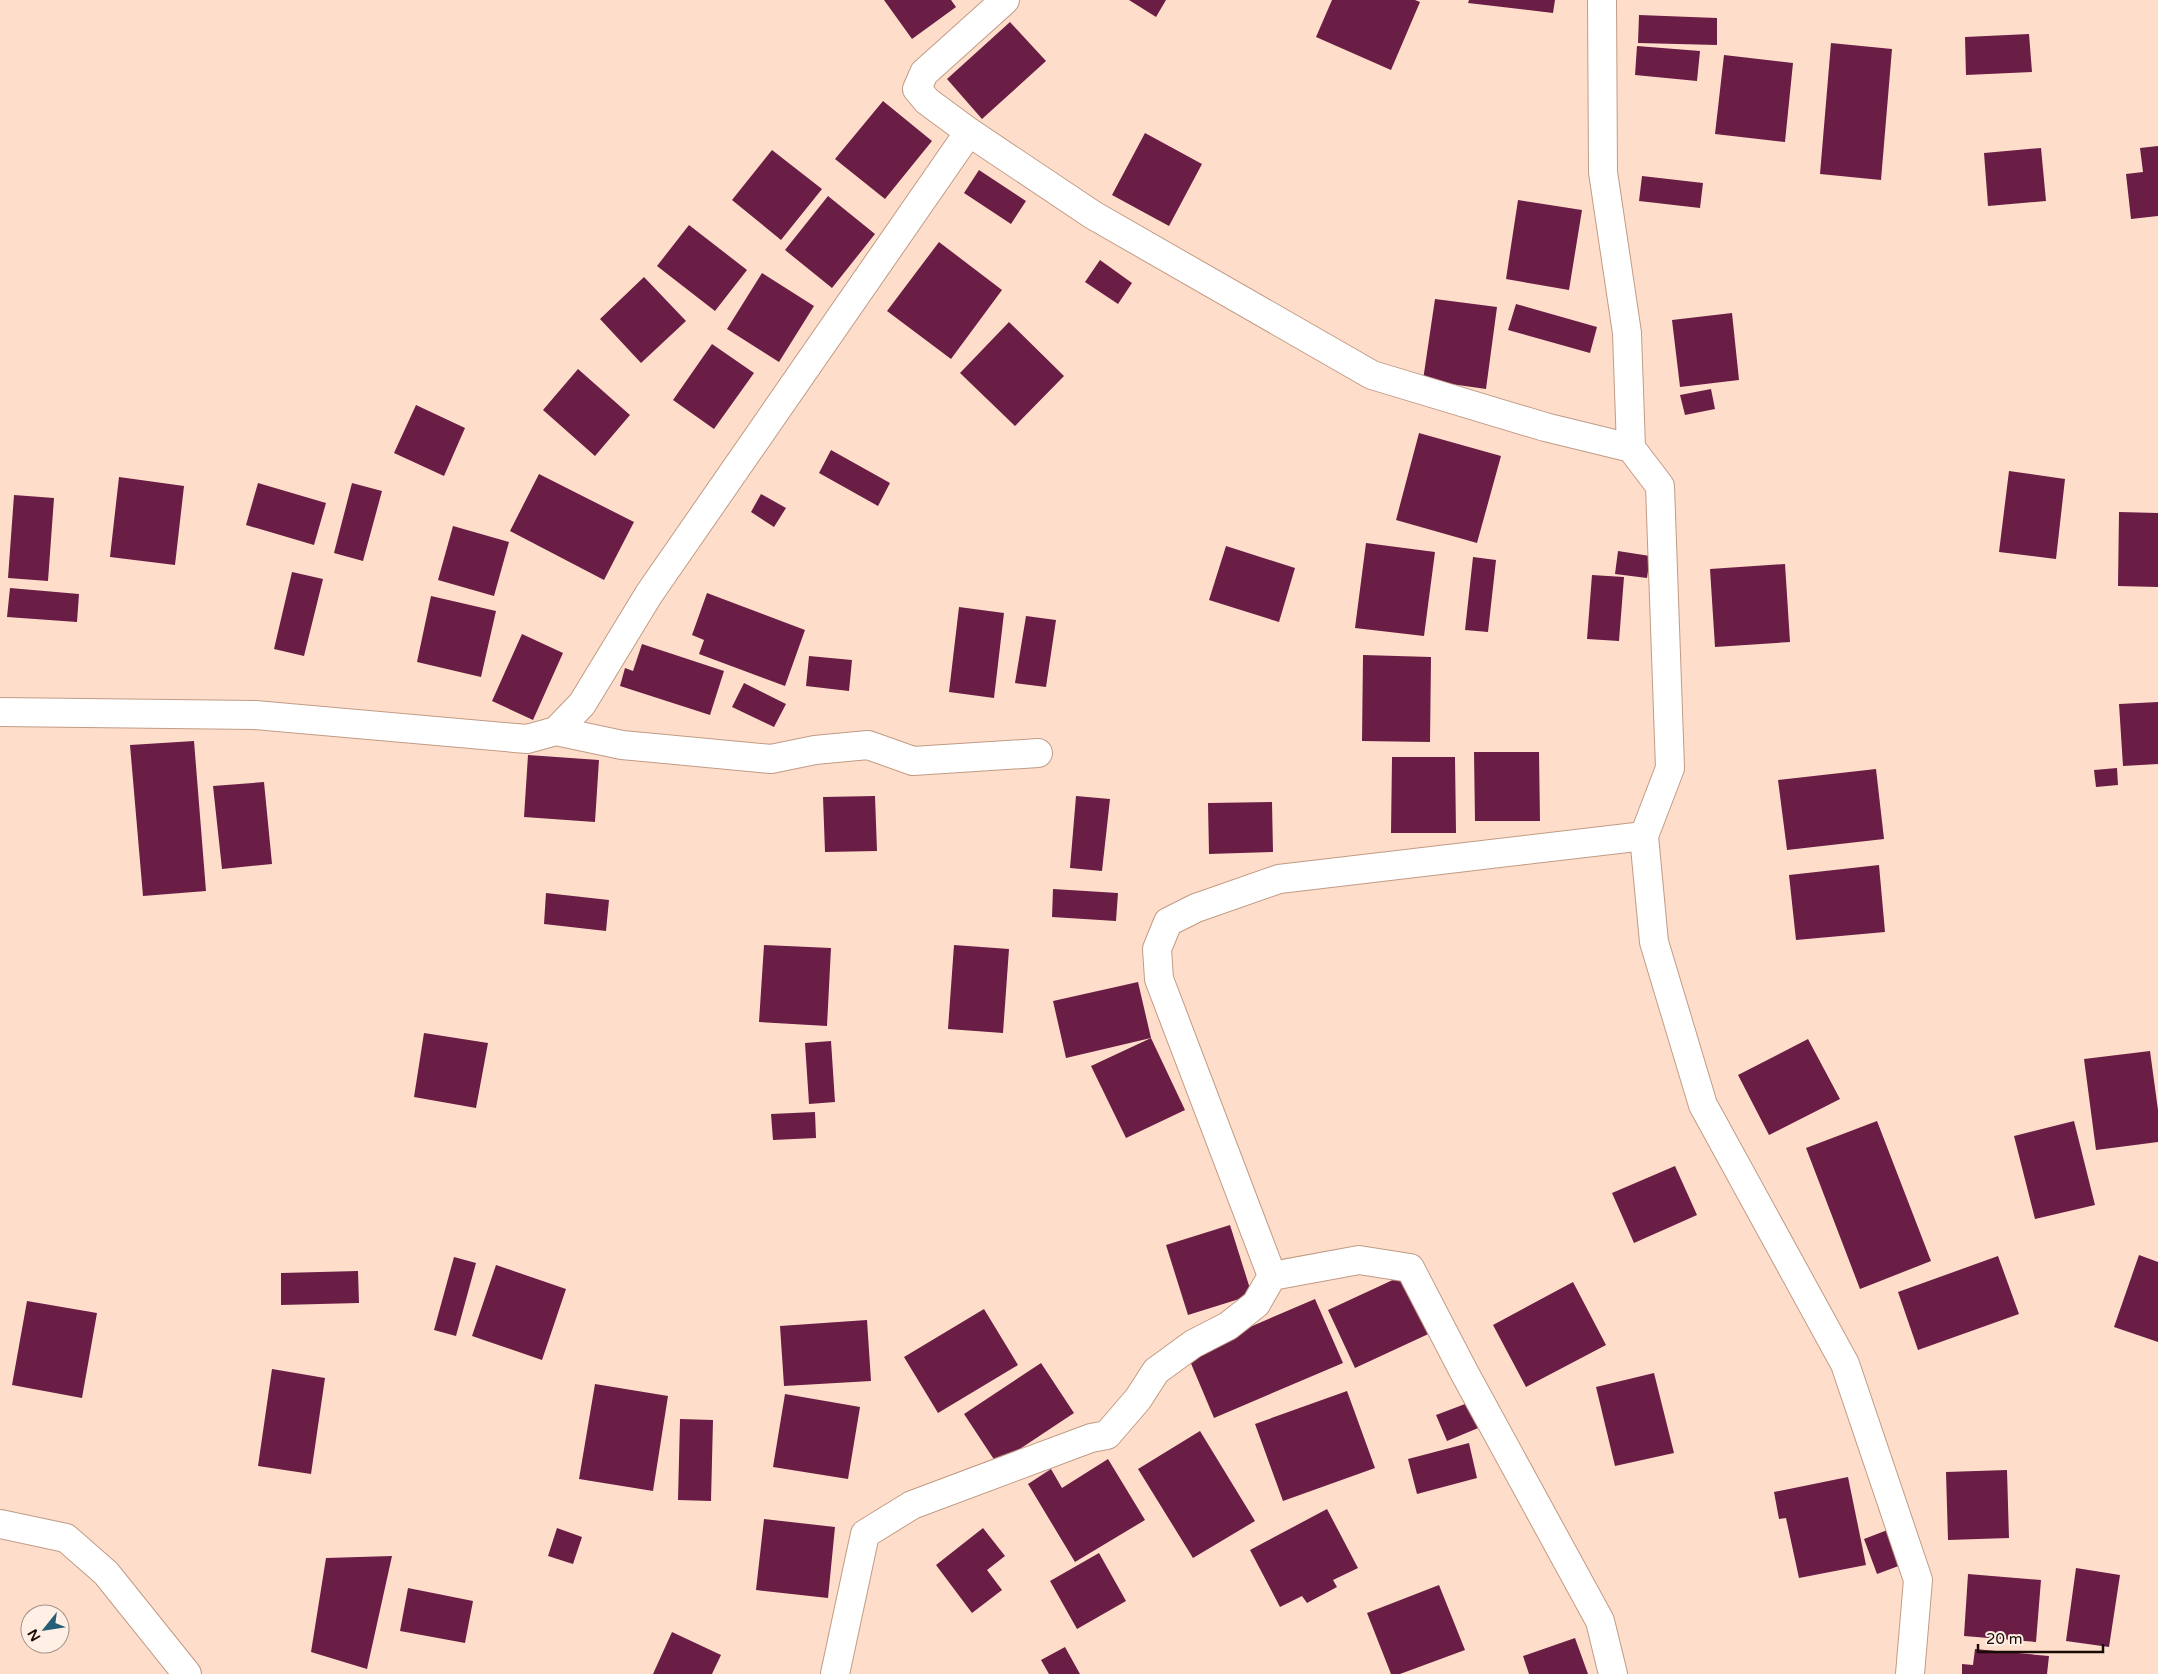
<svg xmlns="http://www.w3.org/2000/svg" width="2158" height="1674" viewBox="0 0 2158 1674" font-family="'Varela Round',sans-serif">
<rect width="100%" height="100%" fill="#fedecb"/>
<path fill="#6a1e45" d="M884 0H951L956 7 912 39Z
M1129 0H1166L1156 17Z
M1332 0H1415L1420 2 1391 70 1316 37Z
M1469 0H1555L1553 13 1468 3Z
M1639 15 1717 18V45L1638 43Z
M1010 22 1046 61 982 119 947 79Z
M2029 34 2032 72 1966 75 1965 37Z
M1831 43 1892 49 1881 180 1820 174Z
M1637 46 1700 51 1697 81 1635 75Z
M1724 55 1793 63 1785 142 1715 134Z
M883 101 932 141 885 199 835 159Z
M1145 133 1202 164 1169 226 1112 195Z
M2158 146V216L2131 219 2126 174 2143 172 2140 148Z
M2041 148 2046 201 1988 206 1984 153Z
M772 150 822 189 781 240 732 200Z
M979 170 1026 201 1011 224 964 193Z
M1642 176 1703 183 1700 208 1639 201Z
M828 196 875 234 832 288 785 250Z
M1518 200 1582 210 1569 290 1506 279Z
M689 225 747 270 715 311 657 266Z
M939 242 1002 290 951 359 887 311Z
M1100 260 1132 283 1118 304 1085 282Z
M762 273 814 306 779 362 727 329Z
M644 277 686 321 641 363 600 319Z
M1435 299 1497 307 1486 389 1423 380Z
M1516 304 1597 327 1590 353 1508 330Z
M1732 313 1739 380 1680 387 1672 320Z
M1009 322 1064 376 1015 426 960 373Z
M712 344 754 373 714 429 673 400Z
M578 369 630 415 595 456 543 410Z
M1711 389 1715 409 1685 415 1680 395Z
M416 405 465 428 444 476 394 453Z
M1419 433 1501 456 1477 543 1396 520Z
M831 450 890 483 878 506 819 473Z
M2009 471 2065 479 2056 559 1999 552Z
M539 474 634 522 604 580 510 531Z
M119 477 184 486 175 565 110 557Z
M258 483 326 503 314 545 246 525Z
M352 483 382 491 363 561 334 553Z
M761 494 786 508 774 527 751 512Z
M14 495 54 498 48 581 8 578Z
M2119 512 2158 513V587L2118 586Z
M453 526 509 542 494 596 438 580Z
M1366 543 1435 552 1424 636 1355 628Z
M1226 546 1295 568 1279 622 1209 600Z
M1618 551 1650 556 1647 578 1615 574Z
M1473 557 1496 560 1488 632 1465 630Z
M1785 564 1790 642 1715 647 1710 569Z
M292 572 323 579 304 656 274 649Z
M1592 575 1624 577 1619 641 1587 639Z
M10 588 79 594 77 622 7 617Z
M707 593 805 630 785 686 699 654 704 640 692 635Z
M431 596 496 611 481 677 417 662Z
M959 607 1004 613 994 698 949 692Z
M1026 616 1056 620 1046 687 1015 683Z
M522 634 563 653 533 720 492 701Z
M642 644 724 671 710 715 620 686 625 668 633 671Z
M1363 655 1431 657 1430 742 1362 741Z
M809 656 852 660 849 691 806 686Z
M744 683 786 704 774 727 732 707Z
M2158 702V764L2123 766 2119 704Z
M194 741 206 891 143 896 130 745Z
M1474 752H1539L1540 821H1475Z
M528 755 599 760 595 822 524 817Z
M1392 757H1455L1456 833H1391Z
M2117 768 2118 785 2096 787 2094 770Z
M1876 769 1884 839 1787 850 1778 780Z
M264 782 272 864 222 869 213 786Z
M875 796 877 851 825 852 823 797Z
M1076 796 1110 799 1102 871 1070 868Z
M1272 802 1273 852 1209 854 1208 803Z
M1879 865 1885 932 1796 940 1789 875Z
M1053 889 1118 893 1116 921 1052 917Z
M546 893 609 900 606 931 544 924Z
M764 945 831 948 827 1026 759 1022Z
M954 945 1009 949 1003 1033 948 1029Z
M1138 982 1151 1038 1066 1058 1053 1001Z
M424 1033 488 1043 476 1108 414 1097Z
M1151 1038 1185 1110 1126 1138 1091 1066Z
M1808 1039 1840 1099 1769 1135 1738 1075Z
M831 1041 835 1102 809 1104 805 1043Z
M2150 1051 2158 1110V1142L2096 1150 2084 1059Z
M815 1112 816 1138 773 1140 771 1114Z
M1877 1121 1931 1261 1860 1289 1806 1148Z
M2074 1121 2095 1205 2035 1219 2014 1136Z
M1675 1166 1697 1215 1634 1243 1612 1193Z
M1230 1225 1252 1295 1188 1315 1166 1245Z
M2139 1255 2158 1262V1342L2114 1327Z
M1998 1256 2019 1314 1918 1350 1898 1292Z
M454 1257 476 1263 456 1336 434 1330Z
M496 1265 566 1289 542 1360 472 1336Z
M358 1271 359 1303 281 1305V1273Z
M1410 1272 1437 1330 1355 1368 1328 1310Z
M1573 1282 1606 1345 1526 1387 1493 1325Z
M1315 1299 1343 1363 1214 1418 1187 1354Z
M27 1301 97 1313 82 1398 12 1385Z
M984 1309 1018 1365 938 1413 904 1357Z
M867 1320 871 1381 784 1386 780 1326Z
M1041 1363 1074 1413 997 1464 964 1414Z
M272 1369 325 1378 311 1474 258 1466Z
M1654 1373 1674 1453 1615 1466 1596 1387Z
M595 1384 668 1396 653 1491 579 1479Z
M1347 1391 1375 1468 1283 1501 1255 1424Z
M785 1394 860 1407 848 1479 773 1467Z
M1473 1401 1483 1426 1447 1441 1436 1415Z
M680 1419 713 1420 711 1501 678 1500Z
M1200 1431 1255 1521 1193 1558 1138 1469Z
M1469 1443 1477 1478 1417 1494 1408 1459Z
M1108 1459 1145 1520 1075 1562 1028 1484 1051 1469 1062 1488Z
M2007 1470 2009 1538 1948 1540 1946 1472Z
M1848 1477 1866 1565 1799 1578 1786 1518 1779 1519 1774 1492Z
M1327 1509 1358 1568 1333 1580 1337 1587 1307 1603 1302 1596 1280 1607 1250 1550Z
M764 1519 835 1527 828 1598 756 1590Z
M557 1528 582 1537 573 1564 548 1556Z
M983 1528 1005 1556 987 1570 1002 1590 972 1613 936 1565Z
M1890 1529 1904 1564 1877 1574 1864 1539Z
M1099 1553 1126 1601 1077 1629 1050 1581Z
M392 1556 367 1669 311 1652 326 1558Z
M2076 1568 2120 1575 2109 1647 2066 1641Z
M1968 1574 2041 1580 2036 1642 1964 1636Z
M1439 1585 1465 1650 1400 1674H1391L1367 1613Z
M408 1588 473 1601 465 1643 400 1631Z
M672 1632 721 1655 712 1674H653Z
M1575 1638 1588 1674H1529L1523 1656Z
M1065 1647 1080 1674H1049L1041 1660Z
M1975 1649 2049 1656 2047 1674H1962V1664L1973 1665Z"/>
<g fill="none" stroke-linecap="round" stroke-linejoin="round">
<defs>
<path id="minor" d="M1005 0 924 73 917 89 927 101 969 132 1093 215 1372 375 1545 427 1631 448 1660 486 1670 768 1644 836 1654 942 1703 1105 1845 1364 1918 1580 1910 1674
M1602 0 1603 172 1627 333 1631 448
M0 712 255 715 527 739 556 731 582 704 649 594 969 132
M556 731 622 745 771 759 815 750 868 745 913 761 1038 753
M0 1524 66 1538 106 1573 187 1674
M835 1674 865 1534 912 1505 1091 1438 1107 1435 1138 1399 1156 1371 1193 1344 1228 1326 1256 1304 1272 1276
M1613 1674 1600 1621 1464 1372 1410 1268 1359 1260 1272 1276 1159 979 1157 949 1168 922 1196 908 1279 879 1644 836"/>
</defs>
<use href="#minor" stroke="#c09b85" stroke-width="30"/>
<use href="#minor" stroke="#fff" stroke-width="28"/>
</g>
<g transform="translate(45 1629) rotate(240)"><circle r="24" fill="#ffefe5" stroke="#a3948b"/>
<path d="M0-4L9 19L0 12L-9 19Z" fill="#265d77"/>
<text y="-8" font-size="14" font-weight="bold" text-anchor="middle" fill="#180b04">N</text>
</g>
<path d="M1978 1644v8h125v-8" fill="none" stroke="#180b04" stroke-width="2.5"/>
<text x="1986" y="1644" font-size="15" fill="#180b04" stroke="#ffefe5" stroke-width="4" paint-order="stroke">20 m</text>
</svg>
